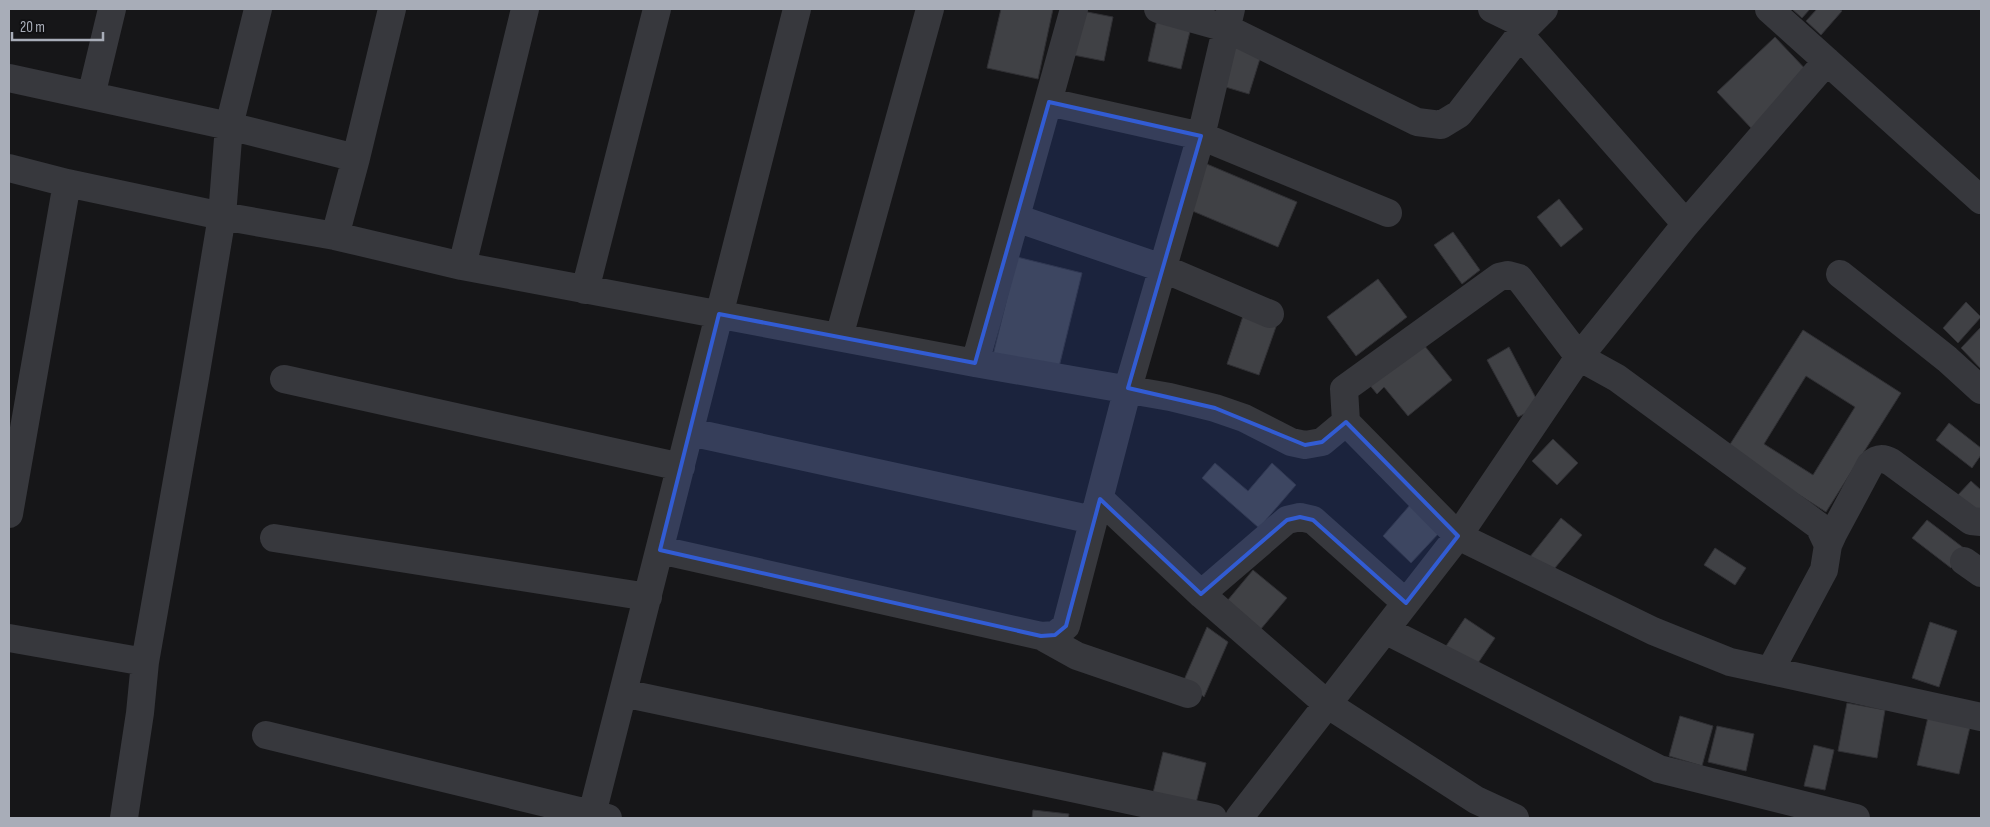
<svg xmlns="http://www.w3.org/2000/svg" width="1990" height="827" viewBox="0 0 1990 827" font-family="'Sofia Sans Condensed',sans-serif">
<rect width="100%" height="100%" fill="#161618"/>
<path fill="#404145" stroke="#303034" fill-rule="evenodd" d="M1001 9H1053L1038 79 987 68Z
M1792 9H1810L1802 18Z
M1817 9H1839L1842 11 1821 35 1806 21Z
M1077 10 1113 17 1104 61 1068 54Z
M1158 15 1192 23 1181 69 1148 61Z
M1775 37 1810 74 1752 129 1717 92Z
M1232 40 1263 49 1249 94 1219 85Z
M1202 162 1297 202 1278 247 1183 207Z
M1559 199 1583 229 1561 247 1537 217Z
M1453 232 1480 270 1462 284 1434 245Z
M1017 257 1082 273 1058 371 993 355Z
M1378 279 1407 317 1356 356 1327 317Z
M1966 302 1981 317 1958 343 1943 328Z
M1244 313 1277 324 1259 375 1227 364Z
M1981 327V369L1961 348Z
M1803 330 1901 393 1826 512 1727 449ZM1806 376 1855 407 1813 475 1764 444Z
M1420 340 1452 380 1408 416 1384 387 1377 394 1368 383Z
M1509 347 1540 406 1518 417 1487 360Z
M1949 423 1981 448V455L1972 468 1936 440Z
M1553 439 1578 463 1557 485 1532 461Z
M1215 463 1248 491 1272 463 1296 485 1259 528 1202 478Z
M1971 481 1981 490V517L1956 497Z
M1410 505 1440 532 1411 563 1383 536Z
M1561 518 1582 535 1550 574 1529 558Z
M1927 520 1965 549 1951 568 1912 538Z
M1715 548 1746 568 1735 585 1704 565Z
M1253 570 1287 598 1255 636 1222 607Z
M1465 618 1495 638 1474 669 1444 649Z
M1930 622 1957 631 1939 687 1912 678Z
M1207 627 1228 642 1204 697 1184 680Z
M1847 703 1885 710 1877 758 1838 751Z
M1680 716 1713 726 1702 766 1669 756Z
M1928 717 1970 727 1959 774 1917 765Z
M1717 726 1754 734 1746 771 1708 762Z
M1814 745 1834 750 1825 790 1804 786Z
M1163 752 1206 763 1195 807 1152 797Z
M1033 810 1069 814 1068 818H1032Z"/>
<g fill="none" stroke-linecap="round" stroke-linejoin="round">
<path stroke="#37383d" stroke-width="28" d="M1158 9 1226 28 1417 122 1441 125 1459 114 1527 26 1544 9
M1492 9 1527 26
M1769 9 1981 200
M1520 35 1686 224
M9 78 229 126 356 158
M91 96 112 9
M1049 102 1201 136 1388 213
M9 168 67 183
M1016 218 1162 268 1270 314
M335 236 356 158 392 9
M462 266 525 9
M1840 274 1947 359 1981 390
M585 290 657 9
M839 337 930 9
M975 363 1074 9
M284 379 681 467
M1346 422 1458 536 1653 631 1730 662 1981 717
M690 432 1093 520
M1100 499 1201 594 1327 704 1476 800 1515 818
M9 514 67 183 222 216 335 236 462 266 975 363 1170 397 1215 408 1244 418 1291 442 1305 445 1322 442 1346 422 1344 389 1499 277 1508 275 1519 278 1579 357 1617 378 1819 526 1828 545
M274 538 648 597
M660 550 1041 636 1055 635 1066 626 1128 388 1201 136 1231 9
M1964 561 1981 573
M1201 594 1287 520 1300 517 1313 520 1406 603
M1385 630 1659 769 1856 818
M1041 636 1077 656 1188 694
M9 638 145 662
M1770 671 1824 570 1828 545 1833 534 1870 465C1877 458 1882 457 1891 462L1971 521 1981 522
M623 693 1213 818
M266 735 608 818
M124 818 140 713 145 662 195 378 222 216 229 126 258 9
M591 818 797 9
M1239 818 1458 536 1579 357 1686 224 1827 61"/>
</g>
<path fill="#325cd3" fill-opacity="0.2" stroke="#325cd3" stroke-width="4" stroke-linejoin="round" d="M1049 102 1201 136 1128 388 1215 408 1305 445 1322 442 1346 422 1458 536 1406 603 1313 520 1300 517 1287 520 1201 594 1100 499 1066 626 1055 635 1041 636 660 550 719 314 975 363Z"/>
<rect width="1990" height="827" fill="none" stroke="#a8adb8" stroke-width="20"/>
<path d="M12 32v8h91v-8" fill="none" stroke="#a8adb8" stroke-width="2.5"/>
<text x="20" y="32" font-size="15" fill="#a8adb8" stroke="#111113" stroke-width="4" paint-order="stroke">20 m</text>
</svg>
